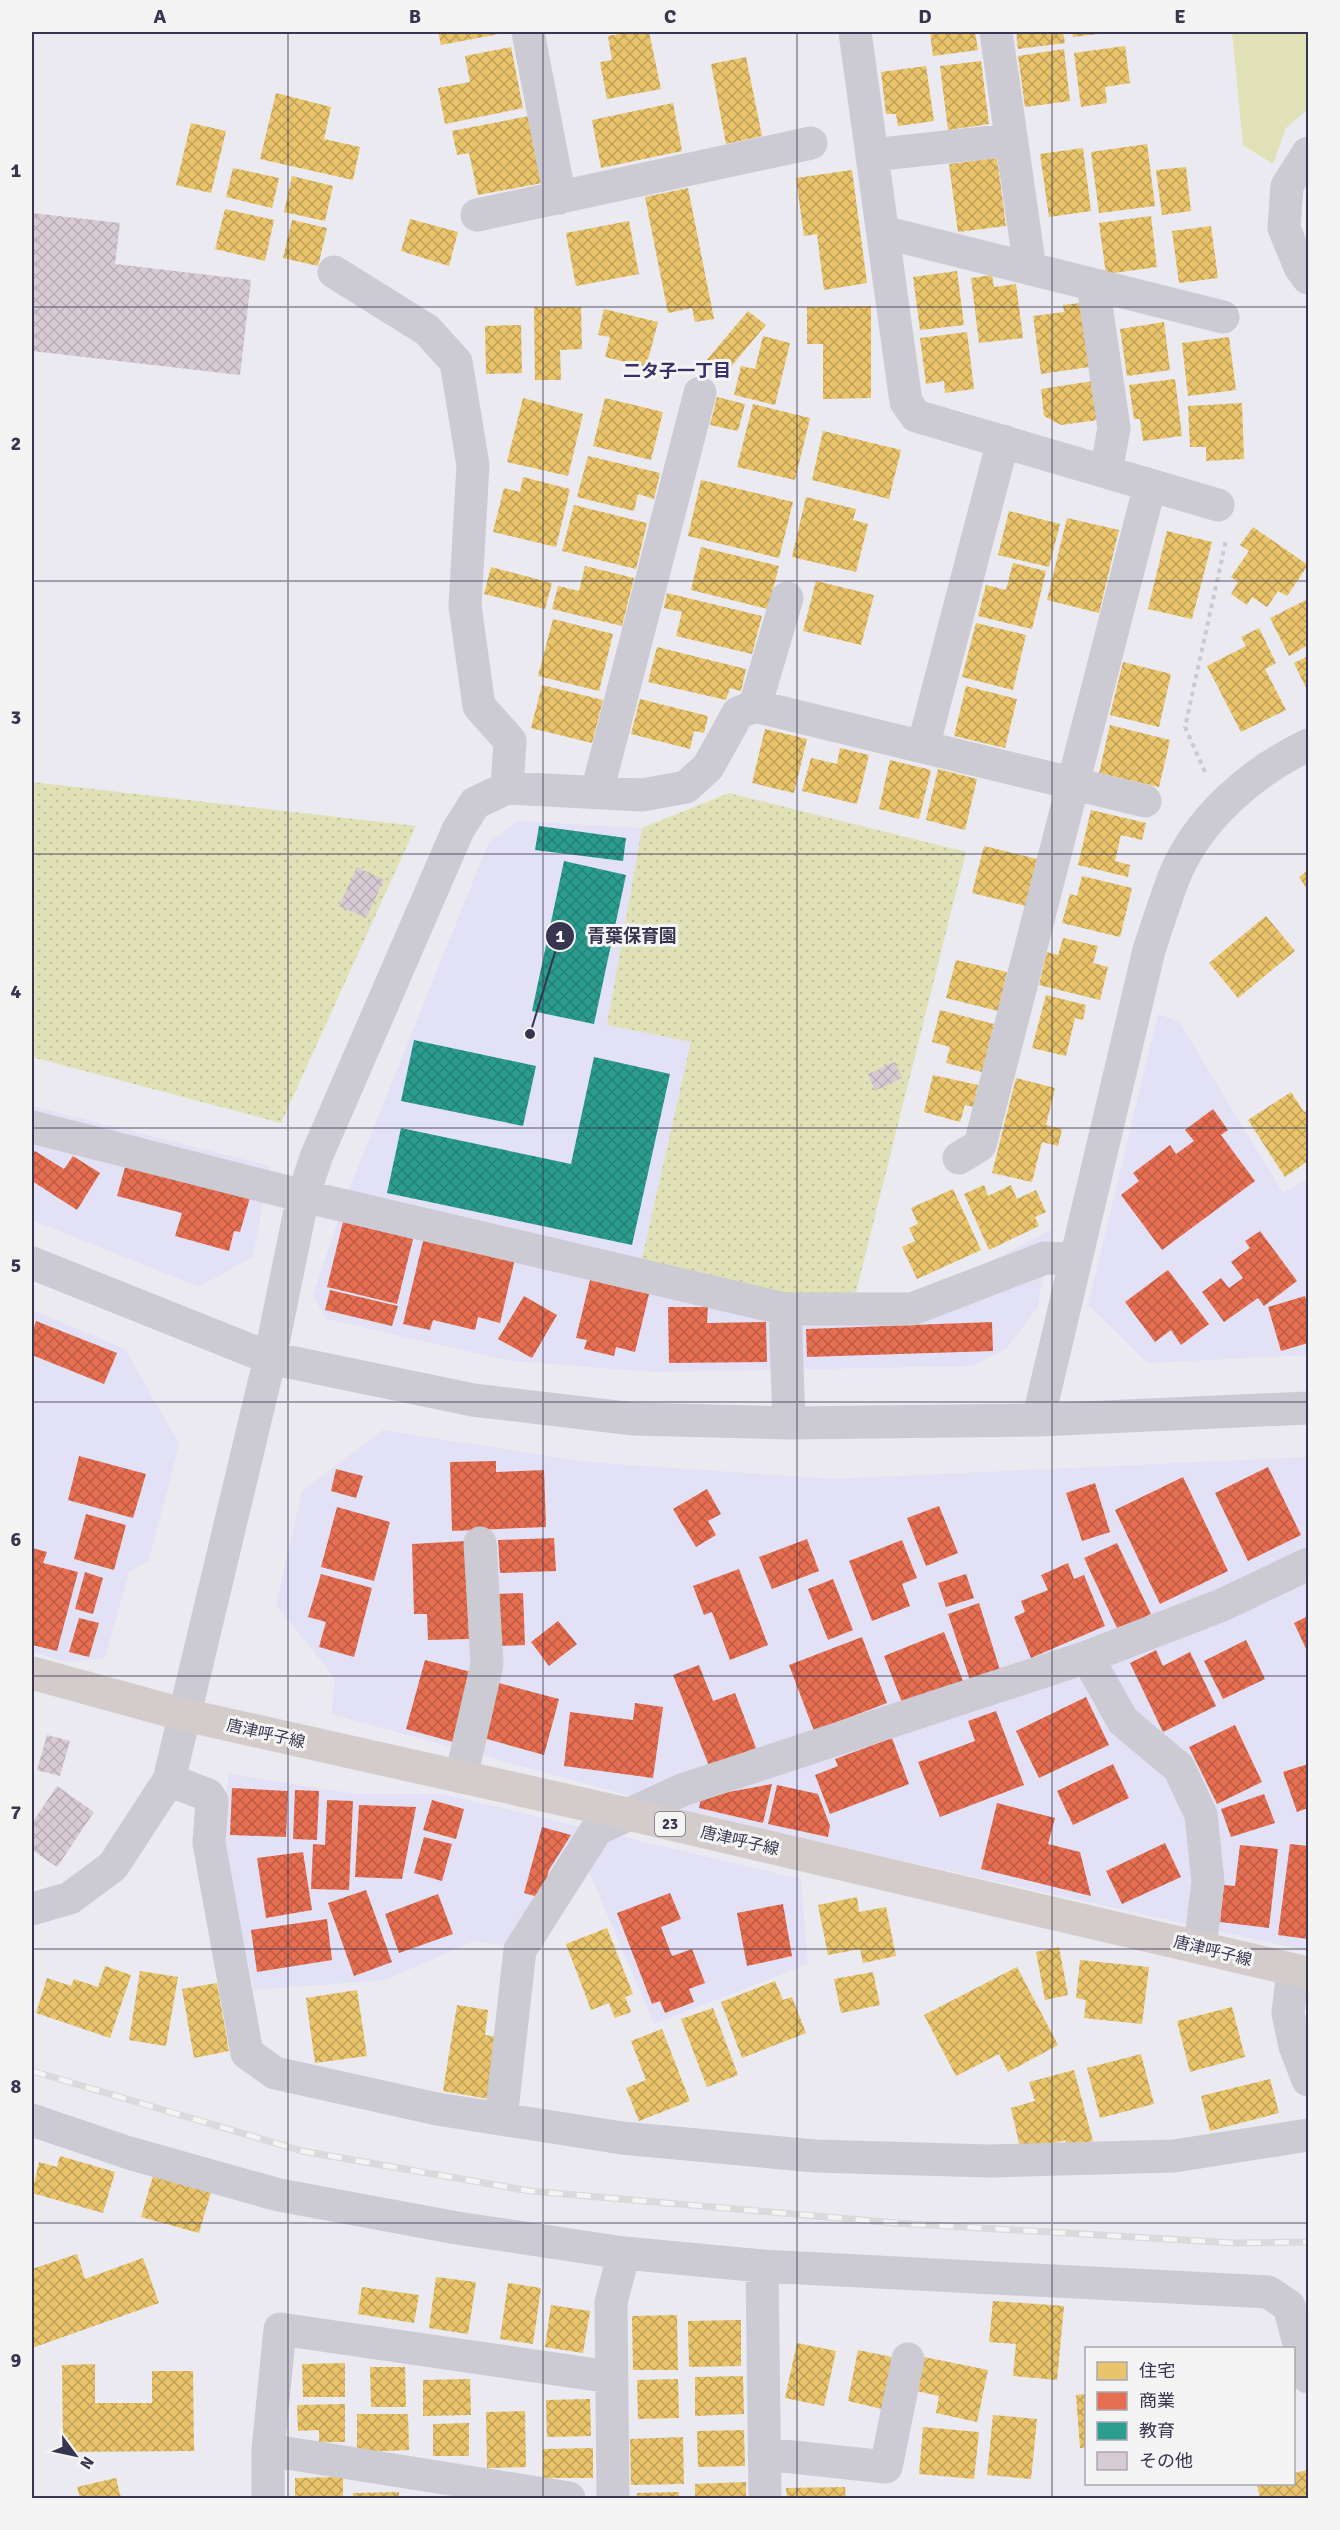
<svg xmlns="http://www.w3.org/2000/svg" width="1340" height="2530" viewBox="0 0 1340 2530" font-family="Signika,'Noto Sans JP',sans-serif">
<defs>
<pattern id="park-dots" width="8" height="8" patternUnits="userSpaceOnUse" patternTransform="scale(1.5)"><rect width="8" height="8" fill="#e1e1b7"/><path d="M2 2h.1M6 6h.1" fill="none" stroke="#c2c29f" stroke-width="1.8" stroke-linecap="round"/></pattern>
<pattern id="homes-cross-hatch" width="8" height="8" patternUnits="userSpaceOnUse" patternTransform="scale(1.5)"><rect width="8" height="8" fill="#e9c46a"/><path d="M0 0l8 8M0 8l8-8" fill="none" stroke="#bea05a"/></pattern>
<pattern id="shops-cross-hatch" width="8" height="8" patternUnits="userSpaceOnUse" patternTransform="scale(1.5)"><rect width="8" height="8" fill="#e76f51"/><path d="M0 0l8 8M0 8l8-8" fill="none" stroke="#bc5c46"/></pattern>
<pattern id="schools-cross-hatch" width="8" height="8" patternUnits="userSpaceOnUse" patternTransform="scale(1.5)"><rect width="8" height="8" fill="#2a9d8f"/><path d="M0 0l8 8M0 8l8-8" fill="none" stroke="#258177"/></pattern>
<pattern id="building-cross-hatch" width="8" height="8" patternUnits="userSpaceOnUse" patternTransform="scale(1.5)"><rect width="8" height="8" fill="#d7cad3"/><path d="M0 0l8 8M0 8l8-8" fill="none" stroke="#b9aeb7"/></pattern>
</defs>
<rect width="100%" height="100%" fill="#eaeaf0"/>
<path fill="#e2e1f5" d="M519 821 642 828 607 1025 691 1042 642 1258 781 1299 856 1292 918 1299 1053 1229 1037 1308 1007 1348 973 1366 656 1372 511 1361 326 1319 313 1295 349 1189 489 842Z
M1158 1014 1179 1022 1283 1193 1308 1179V1355L1148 1363 1088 1305Z
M32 1106 270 1166 253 1256 199 1287 32 1220Z
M32 1310 125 1349 179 1444 149 1560 129 1572 105 1658 68 1662 32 1652Z
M383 1430 587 1462 833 1479 1308 1457V1951L707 1817 331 1714 335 1678 276 1605 302 1491Z
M229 1774 356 1794H442L801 1879 808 1964 654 2024 582 1855 515 1947 474 1941 385 1980 254 1990 220 1832Z"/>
<path fill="#e1e1b7" d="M1232 32H1308V109L1286 128 1273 164 1243 145Z"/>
<path fill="url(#park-dots)" d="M32 782 416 826 281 1123 32 1057Z
M729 793 966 852 856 1292 781 1299 642 1258 691 1042 607 1025 642 828Z"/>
<path fill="url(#homes-cross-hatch)" d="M438 32H504V33L441 45Z
M631 32H649L661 89 607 99 600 62 612 60 608 36Z
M930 32H975L978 50 933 56Z
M1016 32H1063L1065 43 1018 49Z
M1072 32H1107V33L1073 37Z
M1125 46 1130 83 1105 87 1107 103 1081 107 1074 53Z
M511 47 523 108 445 124 438 88 470 82 465 56Z
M1064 49 1070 101 1025 107 1018 56Z
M746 57 762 136 726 144 711 64Z
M981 61 989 124 948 130 940 66Z
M926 66 934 121 898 126 896 114H886L881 72Z
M276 93 331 107 324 139 360 147 353 180 260 159Z
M673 103 682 151 601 168 592 120Z
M529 116 542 183 478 195 469 153 457 155 452 131Z
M191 123 226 131 211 193 176 185Z
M1147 144 1155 206 1099 213 1091 152Z
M1083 148 1091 211 1049 217 1040 154Z
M997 158 1006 226 958 232 949 164Z
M1186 167 1191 211 1162 215 1156 170Z
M233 168 279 178 272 208 226 197Z
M852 170 867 283 824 290 817 234 804 236 796 178Z
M292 176 333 186 325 221 284 212Z
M688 188 714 319 695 322 692 308 668 313 645 197Z
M225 209 274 220 265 261 215 249Z
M1151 216 1157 267 1106 274 1099 223Z
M410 219 458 232 449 266 401 251Z
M292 220 327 228 318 266 283 258Z
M629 221 639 274 576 286 566 233Z
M1211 226 1218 278 1179 283 1172 231Z
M957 271 964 325 920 330 913 277Z
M992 275 994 287 1016 284 1023 338 979 343 971 278Z
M1080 303 1089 367 1041 374 1033 316 1064 312 1063 305Z
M871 306V398L823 399V344H807V307Z
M534 307H581L582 349 560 350 561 380H535Z
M604 309 658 322 646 367 605 357 610 337 598 335Z
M748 311 766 325 723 376 706 361Z
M1164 322 1170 370 1127 376 1120 329Z
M521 325 522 373 486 374 485 326Z
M967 332 974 389 945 393 944 381 926 384 920 338Z
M763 336 790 343 775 405 734 395 741 366 755 369Z
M1229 337 1236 390 1188 396 1182 343Z
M1175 379 1182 436 1143 441 1140 419H1134L1129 385Z
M1093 381 1098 420 1061 425 1044 416 1041 389Z
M717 397 745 404 738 431 710 425Z
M523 398 583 414 568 476 507 462Z
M605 398 663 412 651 460 593 446Z
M1242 403 1244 459 1206 461V447H1190L1188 406Z
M753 404 810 418 795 480 737 467Z
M823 431 901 450 889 499 812 480Z
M588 456 660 473 654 499 638 494 634 511 577 497Z
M523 477 570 489 556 547 493 532 504 488 520 492Z
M701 480 793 502 779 558 688 536Z
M806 497 856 509 853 520 868 524 856 572 792 557Z
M574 505 647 523 636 569 562 551Z
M1009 511 1060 524 1049 567 998 555Z
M1067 518 1119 530 1099 613 1047 600Z
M1253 527 1308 565 1287 596 1278 591 1267 607 1252 597 1247 605 1231 594 1238 582 1231 577 1249 551 1240 545Z
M1167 531 1212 542 1192 619 1148 609Z
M701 547 779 566 768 609 691 590Z
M1013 563 1046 571 1032 629 978 616 986 585 1006 590Z
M585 566 634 578 622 626 552 609 558 586 579 591Z
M491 567 552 583 545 609 484 594Z
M816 581 874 595 861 645 803 631Z
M667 593 762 616 752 654 676 636 682 612 664 608Z
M1308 599V645L1289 656 1270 618Z
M553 619 613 634 599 691 538 676Z
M976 623 1026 635 1013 690 962 677Z
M1259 628 1276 663 1265 669 1286 710 1241 732 1207 666 1246 646 1241 637Z
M657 647 746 669 741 691 730 688 726 700 648 682Z
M1308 656V692L1294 663Z
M1123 662 1171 674 1159 727 1110 715Z
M542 685 603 700 592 743 531 728Z
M966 686 1017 699 1005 748 954 736Z
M640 699 708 716 704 733 694 731 690 749 631 734Z
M1110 725 1170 740 1159 787 1099 773Z
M765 729 807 739 794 793 752 783Z
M840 748 869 755 857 804 802 791 811 758 837 764Z
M890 760 931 770 919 819 879 809Z
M938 769 977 779 965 830 926 820Z
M1091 810 1146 823 1142 840 1121 835 1115 861 1130 865 1128 877 1078 865Z
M984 846 1037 859 1026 906 972 893Z
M1308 870V890L1299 877Z
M1082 876 1132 888 1120 937 1062 923 1070 894 1077 896Z
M1266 916 1295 951 1238 998 1209 963Z
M1063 938 1098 946 1093 963 1108 967 1100 1000 1039 985 1047 952 1058 955Z
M956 960 1007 972 998 1011 946 998Z
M1046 995 1086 1005 1083 1020 1075 1018 1066 1056 1032 1048Z
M940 1010 994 1024 982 1072 946 1063 950 1047 932 1042Z
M933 1075 978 1085 973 1107 965 1105 960 1122 924 1112Z
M1016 1078 1055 1088 1046 1125 1062 1129 1058 1146 1042 1142 1032 1182 992 1173Z
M1291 1092 1304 1112 1308 1110V1161L1285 1177 1248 1120Z
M984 1185 988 1196 1011 1185 1017 1199 1036 1190 1046 1212 1035 1217 1039 1226 989 1250 964 1194Z
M953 1189 981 1250 917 1279 902 1247 915 1241 909 1228 918 1224 911 1208Z
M857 1897 859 1912 886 1907 896 1956 863 1963 860 1949 828 1955 818 1905Z
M607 1928 633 1994 625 1997 631 2012 615 2018 609 2003 591 2010 566 1944Z
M1059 1947 1068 1995 1045 2000 1036 1952Z
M1080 1960 1149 1967 1142 2024 1084 2018 1086 2000 1076 1998Z
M105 1966 131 1975 110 2038 36 2013 47 1978 71 1986 74 1979 98 1987Z
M1017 1967 1058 2045 1008 2072 999 2054 956 2076 924 2015Z
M140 1971 178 1977 166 2046 129 2040Z
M873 1972 880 2005 841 2013 834 1979Z
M775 1981 783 2000 792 1997 806 2033 742 2058 721 2002Z
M217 1983 229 2051 194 2058 182 1989Z
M357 1990 367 2056 315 2063 306 1998Z
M457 2005 488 2010 485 2035 499 2037 489 2099 443 2091Z
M1232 2007 1245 2057 1190 2072 1177 2021Z
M713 2008 738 2075 707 2087 681 2019Z
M662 2029 690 2101 639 2121 626 2088 646 2080 631 2041Z
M1141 2054 1154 2104 1100 2118 1087 2068Z
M1074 2070 1093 2141 1067 2147 1065 2140 1021 2152 1011 2108 1035 2101 1029 2082Z
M1270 2079 1279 2113 1210 2131 1201 2096Z
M60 2156 115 2172 103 2213 32 2193 39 2162 57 2167Z
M153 2176 211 2192 199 2233 141 2217Z
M77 2254 85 2279 143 2258 159 2303 32 2348V2269Z
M436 2277 476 2282 468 2334 429 2328Z
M508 2283 541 2288 533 2344 500 2339Z
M362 2287 419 2295 414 2323 358 2314Z
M993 2301 1064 2306 1057 2380 1013 2376 1016 2344 989 2342Z
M551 2305 590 2311 583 2353 545 2347Z
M677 2315 678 2370H633L632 2316Z
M741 2320V2366L689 2367 688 2321Z
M797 2343 836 2351 824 2406 785 2398Z
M858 2350 892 2357 882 2409 848 2401Z
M924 2357 988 2370 977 2422 936 2413 939 2396 917 2391Z
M345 2363V2397H303L302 2364Z
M95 2364V2403H152V2371H193L194 2451 63 2452 62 2365Z
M370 2367H405L406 2407H371Z
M743 2376 744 2414 695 2416V2377Z
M470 2379 471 2415 423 2416V2380Z
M678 2379 679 2418 638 2419 637 2380Z
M1086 2394V2448H1080L1076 2395Z
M590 2399 591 2436 547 2437 546 2400Z
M345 2404V2442H319V2430L298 2431 297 2405Z
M525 2411 526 2467 487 2468 486 2412Z
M357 2414H408L409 2450 357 2452Z
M993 2415 1037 2419 1031 2479 987 2475Z
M469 2423V2456H433V2424Z
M923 2427 979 2432 974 2479 919 2474Z
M744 2430 745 2466 698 2467 697 2431Z
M683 2437 684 2484 631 2485 630 2439Z
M593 2448V2478H543V2449Z
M1308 2470V2498H1260L1257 2484H1294V2473Z
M343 2477V2498H295V2478Z
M116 2478 121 2498H80L77 2487Z
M746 2482V2498H695V2484Z
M845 2487 846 2498H787L786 2488Z
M399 2492V2498H353V2493Z
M679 2492V2498H637V2493Z"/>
<path fill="url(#shops-cross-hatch)" d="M1213 1109 1228 1130 1221 1135 1255 1181 1162 1250 1121 1195 1139 1181 1133 1173 1170 1145 1176 1154 1194 1141 1185 1130Z
M35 1151 64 1169 73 1156 100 1173 77 1210 32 1181V1156Z
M127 1160 251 1194 240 1232 234 1231 229 1251 175 1236 182 1213 117 1196Z
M343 1222 413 1239 397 1304 327 1287Z
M1260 1231 1297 1281 1264 1306 1258 1298 1224 1322 1202 1292 1221 1278 1229 1288 1243 1278 1231 1262 1250 1248 1245 1241Z
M424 1237 515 1259 500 1323 478 1317 475 1330 433 1320 430 1330 403 1324Z
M1168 1270 1209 1324 1181 1345 1171 1330 1155 1342 1125 1302Z
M590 1280 649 1294 635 1352 616 1347 614 1356 584 1349 587 1340 576 1338Z
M330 1290 398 1306 392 1326 325 1310Z
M524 1296 557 1315 532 1358 498 1339Z
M1305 1296 1308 1307V1343L1281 1351 1268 1307Z
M668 1307H708L707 1323 766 1322 767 1362 669 1363Z
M36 1321 117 1353 104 1384 32 1355V1333Z
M992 1322 993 1351 807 1357 806 1329Z
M79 1456 146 1474 133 1518 68 1500Z
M496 1461V1472L544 1470 546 1527 452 1531 450 1462Z
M1268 1467 1301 1535 1248 1561 1215 1493Z
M336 1469 363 1476 356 1498 331 1491Z
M1183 1477 1228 1571 1160 1604 1115 1510Z
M1095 1483 1110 1532 1082 1541 1066 1493Z
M707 1489 721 1514 708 1521 716 1535 696 1547 673 1509Z
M939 1506 958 1553 926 1566 907 1518Z
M337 1507 390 1522 374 1581 321 1567Z
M86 1514 126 1525 114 1570 74 1559Z
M554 1538 556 1571 500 1573 498 1540Z
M807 1539 819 1571 772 1589 759 1557Z
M902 1540 917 1578 902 1584 910 1606 872 1621 849 1561Z
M466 1541 469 1639 428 1640 427 1614H414L412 1544Z
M1117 1543 1151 1614 1118 1630 1084 1558Z
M32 1548 47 1552 43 1563 78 1572 57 1651 32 1645Z
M1068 1563 1074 1579 1084 1575 1105 1626 1031 1658 1014 1617 1025 1612 1021 1601 1048 1590 1041 1575Z
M739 1569 768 1645 730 1660 712 1612 704 1615 693 1586Z
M85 1572 103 1578 93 1614 75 1609Z
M321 1574 372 1588 354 1657 319 1647 326 1622 308 1617Z
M966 1574 974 1598 946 1607 938 1583Z
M833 1579 853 1630 828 1640 808 1589Z
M523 1593 525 1645 498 1646 497 1594Z
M979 1603 1000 1670 970 1680 948 1614Z
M1308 1616V1653L1294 1623Z
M79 1618 99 1623 89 1657 69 1652Z
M558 1621 577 1644 549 1666 531 1642Z
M944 1632 963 1681 903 1705 884 1656Z
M862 1637 887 1703 814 1731 789 1665Z
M1246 1640 1265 1679 1223 1699 1204 1661Z
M1156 1650 1163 1666 1190 1652 1216 1706 1163 1732 1130 1663Z
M425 1660 471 1672 453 1742 406 1729Z
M699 1665 713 1701 735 1693 756 1748 709 1766 673 1675Z
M495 1682 559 1699 544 1755 480 1737Z
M1086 1697 1109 1745 1039 1778 1016 1731Z
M635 1703 663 1707 653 1778 564 1766 570 1712 633 1720Z
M996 1711 1024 1785 940 1817 918 1762 975 1741 968 1721Z
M1235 1725 1262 1782 1217 1804 1189 1747Z
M892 1738 909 1784 830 1814 815 1775 838 1766 835 1759Z
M1113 1764 1129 1798 1073 1825 1057 1791Z
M1308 1764V1808L1297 1812 1283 1772Z
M772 1784 763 1823 699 1808 701 1797Z
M777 1785 818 1794 830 1826 828 1837 768 1824Z
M232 1788 288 1791 286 1837 230 1835Z
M295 1790 319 1791 317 1840 293 1839Z
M1264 1794 1275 1823 1231 1837 1221 1809Z
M327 1800 353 1801 349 1890 311 1889 313 1844 325 1845Z
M432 1800 464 1809 456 1839 423 1830Z
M997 1803 1055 1818 1048 1844 1080 1852 1091 1896 981 1869Z
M359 1805 416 1807 402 1879 355 1877Z
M542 1827 571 1835 549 1870 542 1898 524 1893Z
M424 1837 452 1844 442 1881 414 1873Z
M1165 1843 1181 1877 1122 1904 1106 1871Z
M1290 1844 1308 1846V1939L1278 1935Z
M1240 1845 1278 1849 1269 1928 1220 1922 1224 1885 1235 1886Z
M303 1852 312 1910 266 1918 257 1858Z
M366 1890 392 1962 354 1976 328 1903Z
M670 1893 681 1919 661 1927 672 1956 692 1949 705 1983 689 1989 694 2002 665 2013 660 2001 652 2004 617 1913Z
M438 1894 453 1934 399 1953 385 1914Z
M783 1904 792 1956 747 1966 737 1913Z
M327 1919 332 1960 257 1972 251 1930Z"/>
<path fill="url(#schools-cross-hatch)" d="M539 826 626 838 623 861 535 850Z
M564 861 626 875 594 1024 532 1011Z
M414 1040 536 1066 523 1126 401 1101Z
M594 1057 670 1074 632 1245 387 1193 401 1128 571 1164Z"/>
<path fill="url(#building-cross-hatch)" d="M32 213 120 223 115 264 251 280 240 375 32 351Z
M357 867 384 880 366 918 339 906Z
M895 1062 902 1078 875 1091 868 1074Z
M47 1735 70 1741 60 1776 37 1770Z
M57 1786 94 1812 57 1867 32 1850V1823Z"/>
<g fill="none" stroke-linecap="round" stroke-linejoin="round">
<path stroke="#cbcad0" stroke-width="4" stroke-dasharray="4.5 4.5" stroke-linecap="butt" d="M1205 772 1185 727 1225 545 1224 539"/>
<path stroke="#cccad3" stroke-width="33" d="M528 32 560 198
M855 32 906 402 916 416 1218 505
M996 32 1030 269
M1308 153 1287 186 1284 228 1300 267 1308 278
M872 155 1011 140
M477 215 811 143
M883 232 1223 317
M334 272 427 330 456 362 473 465 465 606 479 706 510 741 507 788
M1093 285 1114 428 1106 472
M755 706 787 598
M923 747 1145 801
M597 792 700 393
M32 1127 303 1196 785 1309H912L1045 1258 1074 1259
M959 1158 980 1145 1150 485
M32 1263 270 1358 473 1400 634 1419 789 1423 1038 1420 1308 1408
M785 1309 789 1423
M1038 1420 1149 950C1157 926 1165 901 1174 877 1198 818 1252 772 1308 745
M1087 1657 1123 1721 1179 1768 1201 1815 1208 1882 1200 1946
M461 1777 487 1664 480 1543
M169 1780 208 1795 212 1801 209 1843 247 2053 275 2073 437 2109 622 2138 815 2156 989 2161 1174 2156 1308 2135
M32 1909 70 1898 113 1866 169 1780 270 1358 303 1196 317 1155 458 830 475 803 507 788 642 795 686 787 708 767 738 713 755 706 923 747 1003 441
M1293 1970 1288 2013 1295 2046 1308 2080
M501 2119 520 1950 597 1829 682 1790 1087 1657 1222 1605 1308 1564
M32 2120 129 2153 279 2195 457 2228 624 2253 762 2266 1268 2292 1289 2306 1308 2377
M762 2266 765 2498
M268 2450 569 2498
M764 2454 886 2467 908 2359
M268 2498V2450L280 2329 611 2377
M613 2498 611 2302 624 2253"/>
<path stroke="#d3cccb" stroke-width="33" d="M32 1673 185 1715 632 1815 1308 1973"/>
<defs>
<path id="rail" d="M32 2071 302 2151 530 2191 896 2223 1234 2243 1308 2242"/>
</defs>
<use href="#rail" stroke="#dadadc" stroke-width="7"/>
<use href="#rail" stroke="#f4f4f4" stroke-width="4.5" stroke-dasharray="14" stroke-linecap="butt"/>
</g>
<path fill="none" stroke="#383551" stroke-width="1.5" stroke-opacity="0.55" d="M288 32V2498M543 32V2498M797 32V2498M1052 32V2498M32 307H1308M32 581H1308M32 854H1308M32 1128H1308M32 1402H1308M32 1676H1308M32 1949H1308M32 2223H1308"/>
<g text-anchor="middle" stroke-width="6" stroke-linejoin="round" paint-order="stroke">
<rect fill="#f4f4f4" stroke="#706e82" stroke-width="1.5" x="655" y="1812" width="30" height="24" rx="4.5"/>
<g font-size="15" font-weight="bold" fill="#383551">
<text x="670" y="1829">23</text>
</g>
<g font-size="16" fill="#383551" stroke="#f4f4f4">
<text transform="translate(266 1733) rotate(13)" y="6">唐津呼子線</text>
<text transform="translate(740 1840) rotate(13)" y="6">唐津呼子線</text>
<text transform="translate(1213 1950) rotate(14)" y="6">唐津呼子線</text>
</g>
<g font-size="18" font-weight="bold" fill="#3a3069" stroke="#f4f4f4">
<text x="677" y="377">二タ子一丁目</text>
</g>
</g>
<path fill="none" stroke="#383551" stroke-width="2" d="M530 1034L560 936"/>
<g fill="#383551" stroke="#f4f4f4" stroke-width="2">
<circle cx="530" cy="1034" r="6"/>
<circle cx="560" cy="936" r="15"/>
</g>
<g font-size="18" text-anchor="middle" font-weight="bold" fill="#fff">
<text x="560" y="942">1</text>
</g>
<g font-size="18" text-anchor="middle" font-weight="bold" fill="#383551" stroke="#f4f4f4" stroke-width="6" stroke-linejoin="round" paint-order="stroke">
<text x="632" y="942">青葉保育園</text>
</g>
<rect width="1340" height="2530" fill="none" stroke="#f4f4f4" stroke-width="66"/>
<rect x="1085" y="2347" width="210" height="138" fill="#f4f4f4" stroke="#a9a8b3" stroke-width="1.5"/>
<rect x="1097" y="2362" width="30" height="18" fill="#e9c46a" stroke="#a9a8b3" stroke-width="1.5"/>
<text x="1139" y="2377" font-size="18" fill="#383551">住宅</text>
<rect x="1097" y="2392" width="30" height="18" fill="#e76f51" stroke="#a9a8b3" stroke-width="1.5"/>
<text x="1139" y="2407" font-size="18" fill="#383551">商業</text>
<rect x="1097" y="2422" width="30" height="18" fill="#2a9d8f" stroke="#a9a8b3" stroke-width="1.5"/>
<text x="1139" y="2437" font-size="18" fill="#383551">教育</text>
<rect x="1097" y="2452" width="30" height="18" fill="#d7cad3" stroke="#a9a8b3" stroke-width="1.5"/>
<text x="1139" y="2467" font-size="18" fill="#383551">その他</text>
<g transform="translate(75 2455) rotate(123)" stroke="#f4f4f4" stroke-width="4.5" paint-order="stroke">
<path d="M0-4.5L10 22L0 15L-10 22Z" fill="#383551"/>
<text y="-9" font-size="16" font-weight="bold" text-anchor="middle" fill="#383551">N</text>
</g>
<rect x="33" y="33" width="1274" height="2464" fill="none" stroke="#383551" stroke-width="2"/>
<g font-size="20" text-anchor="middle" font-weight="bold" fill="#383551">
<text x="160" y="23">A</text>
<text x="415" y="23">B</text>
<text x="670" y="23">C</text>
<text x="925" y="23">D</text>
<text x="1180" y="23">E</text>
<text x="16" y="177">1</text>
<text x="16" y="450">2</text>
<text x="16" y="724">3</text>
<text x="16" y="998">4</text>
<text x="16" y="1272">5</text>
<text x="16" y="1546">6</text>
<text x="16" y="1819">7</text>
<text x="16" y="2093">8</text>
<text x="16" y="2367">9</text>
</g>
</svg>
